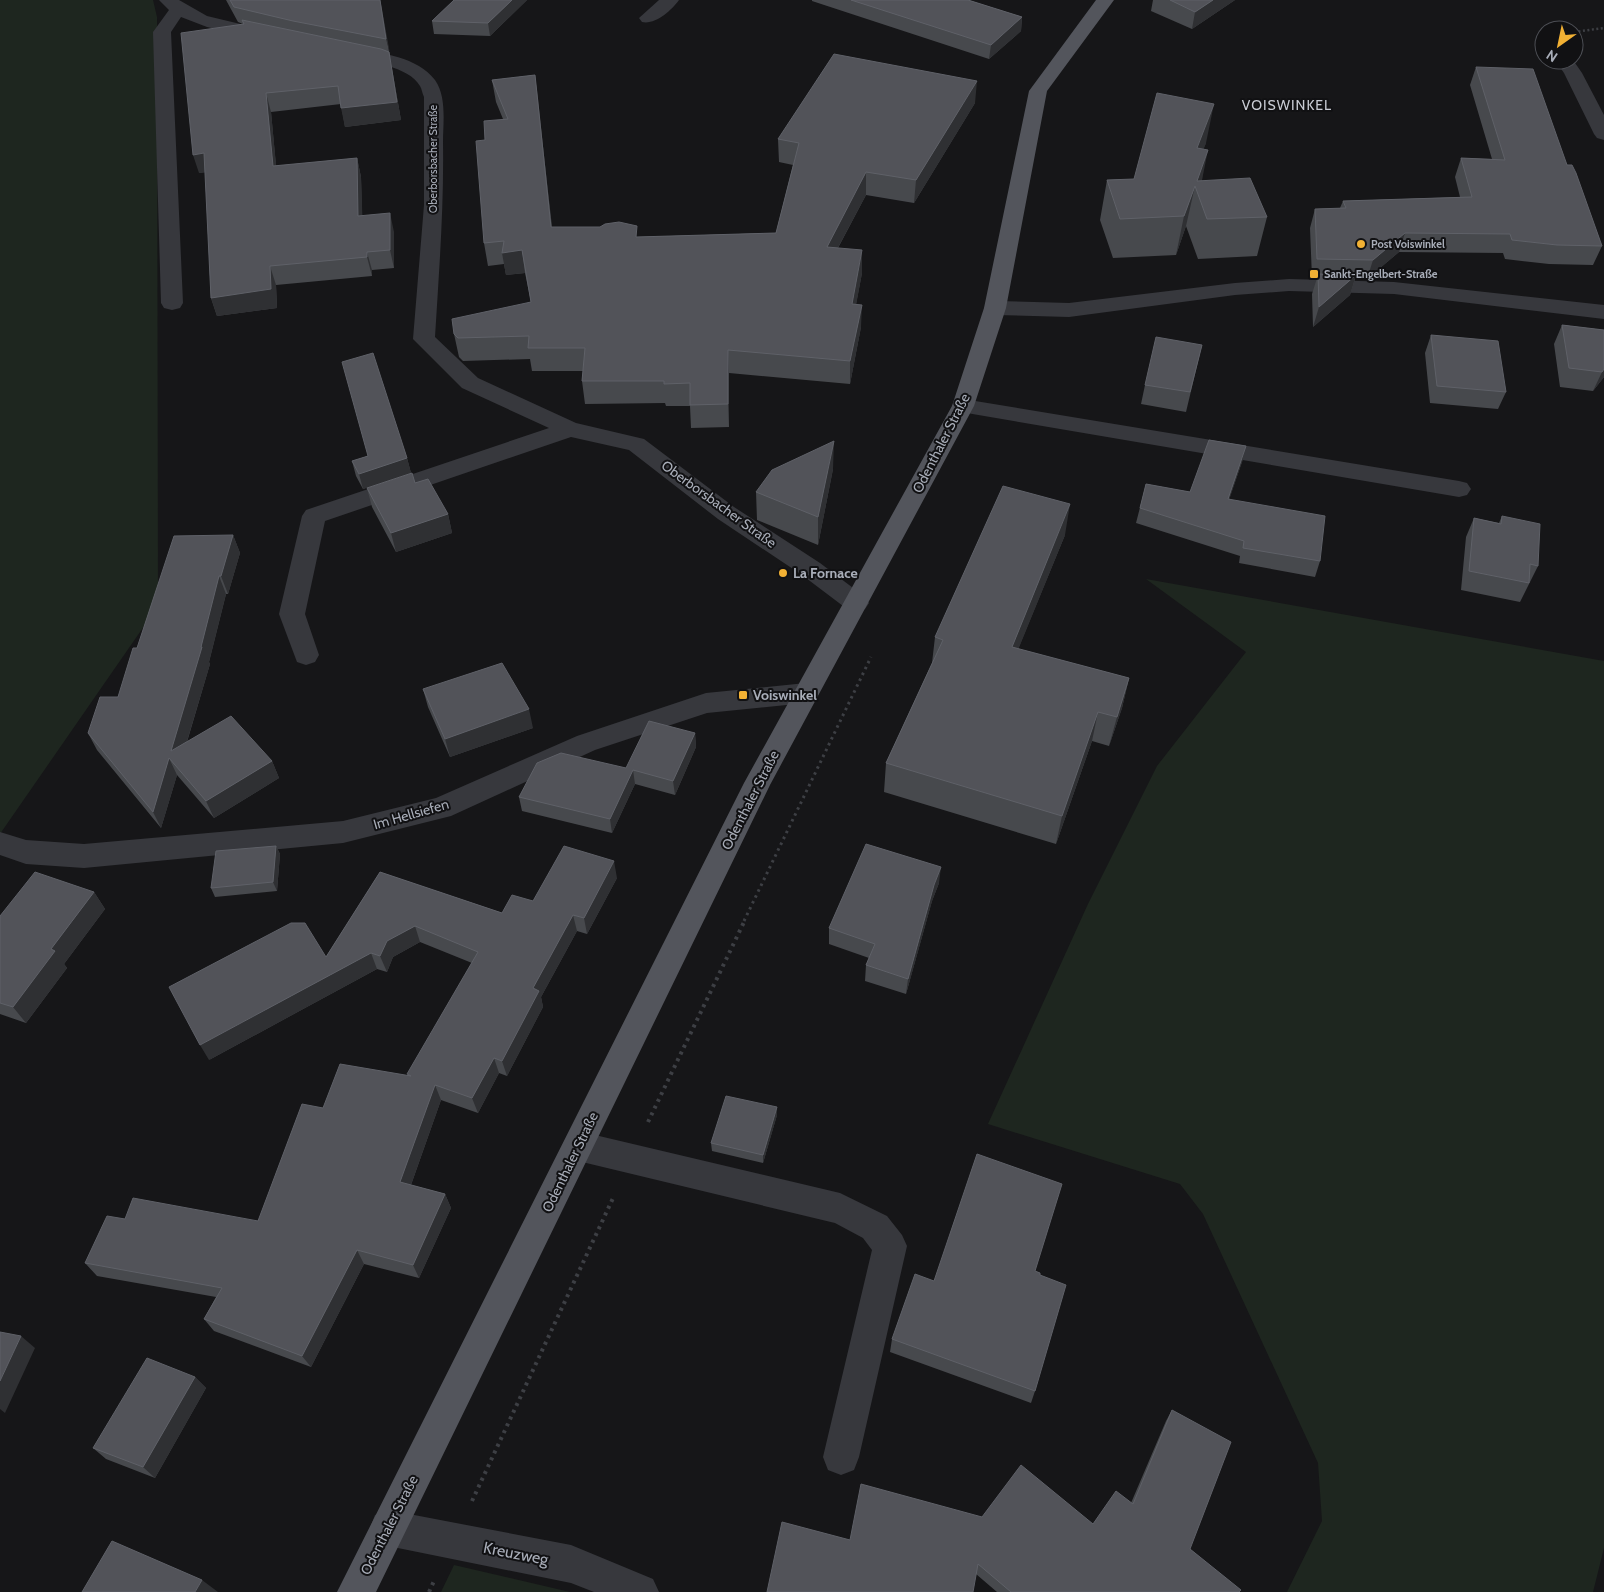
<svg xmlns="http://www.w3.org/2000/svg" width="1604" height="1592" viewBox="0 0 1604 1592" font-family="Cabin,sans-serif">
<rect width="100%" height="100%" fill="#161618"/>
<path fill="#1e261f" d="M0 0H153L157 17 158 606 0 834Z
M1146 579 1604 661V1548L1593 1592H1287L1322 1521 1318 1463 1203 1214 1180 1184 988 1124 1088 904 1157 766 1246 652Z
M454 1565 570 1592H441Z"/>
<g fill="none" stroke-linecap="round" stroke-linejoin="round">
<path stroke="#3d3f44" stroke-width="2.5" stroke-dasharray="2 2.5" stroke-linecap="butt" d="M1574 32 1604 28"/>
<path stroke="#3d3f44" stroke-width="3" stroke-dasharray="2.5 4" stroke-linecap="butt" d="M744 921 871 657"/>
<path stroke="#3d3f44" stroke-width="4" stroke-dasharray="3 4.5" stroke-linecap="butt" d="M648 1122 745 920
M472 1501 614 1196
M429 1592 434 1581"/>
<path fill="#37383d" fill-rule="evenodd" d="M159 0H179L207 16 269 31 272 35 269 39 263 40 207 27 181 17 171 32 183 303 180 308 172 310 164 308 161 303 153 32 169 10Z
M659 0H679C671 11 655 25 642 22L639 18Z
M355 48C381 53 418 57 435 80 447 97 443 123 443 143 444 208 439 272 435 337L478 378 576 423 644 439 734 507 820 563 865 597 869 603 865 609 856 612 847 609 802 575 718 519 629 450 571 437 325 521 305 614 319 655 315 662 306 665 297 662 279 614 302 516 306 510 549 428 462 388 413 339 424 205V97C422 93 422 89 420 86 409 66 368 62 349 57L346 53 349 49Z
M1555 60H1573L1582 73 1604 115V140L1597 138 1594 134 1564 73Z
M1289 279 1394 282 1604 305V319L1394 294 1289 291 1235 295 1069 317 995 315 987 313 984 308 987 303 995 301 1069 303 1235 283Z
M963 399 1459 481 1467 483 1471 489 1467 495 1459 497 955 411 952 406 955 401Z
M806 683 815 686 819 693 815 700 806 703 707 713 595 750 451 816 343 843 84 868 26 864 0 855V832L26 840 84 844 343 821 436 798 577 736 706 693Z
M578 1131 840 1193 887 1216 902 1235 907 1246 859 1457 854 1470 841 1475 828 1470 823 1457 872 1250 863 1238 835 1223 578 1161 567 1156 562 1146 567 1136Z
M388 1510 571 1545 653 1579 659 1592H594L571 1583 388 1546 375 1541 370 1528 375 1515Z"/>
<path fill="#53555c" fill-rule="evenodd" d="M1096 0H1114L1047 91 1006 308 974 406 770 785 376 1592H337L744 783 952 406 984 308 1029 91Z"/>
</g>
<path fill="#47494d" d="M226 0H380L401 120 345 127 341 104 271 112 276 166 357 158 361 177 362 215 394 232V268L372 270V276L276 285 277 308 217 316 211 298 205 172 199 173 243 24 238 22Z
M454 0H527L490 36 434 34 432 21Z
M812 0H968L1022 17 1021 31 989 59 812 1Z
M1153 0H1235L1192 29 1151 11Z
M1476 67 1567 165 1602 246 1593 265 1549 264 1505 259 1503 253 1399 252 1367 279H1355L1350 295 1313 327 1312 294 1317 278H1312L1310 228 1315 209 1340 208 1343 201 1460 197 1455 177 1461 158 1492 159 1470 85Z
M535 75 552 227 638 237 776 233 793 165 779 162 778 139 975 103 914 203 866 195 838 248 862 273 856 304 861 327 850 384 729 373V427L691 428 690 406H666L665 403 585 404 582 381 583 371H532L530 359 463 361 459 357 454 334 531 302 525 273 506 275 504 264 488 266 484 243 485 140 503 119 496 102 492 80Z
M1206 143 1203 149 1202 181 1267 217 1257 256 1198 259 1186 226 1176 255 1113 258 1100 220 1107 180 1134 179Z
M1562 325 1604 330V377L1593 391 1560 387 1554 344Z
M1431 335 1506 392 1498 409 1430 403 1425 353Z
M1202 345 1186 412 1141 404 1145 385Z
M1246 446 1242 462 1229 499 1320 561 1315 577 1239 563 1240 556 1136 523 1146 484 1190 492Z
M368 456 407 458 411 473 363 489 356 476 352 461Z
M833 469 818 545 757 520 756 492Z
M415 483 448 514 452 533 396 552 372 507 367 488Z
M1502 516 1538 566 1520 602 1461 590 1466 537 1474 518 1499 523Z
M233 535 240 553 228 594H226L209 662 210 664 187 742 272 761 279 778 214 818 177 775 161 828 97 750 88 733 118 697 137 648Z
M1065 535 1018 649 1129 678 1122 708 1109 746 1092 741 1056 844 884 792 886 763 932 663 935 637Z
M423 689 533 728 450 757 428 707Z
M695 733 696 747 675 795 635 784 612 833 522 811 519 797 626 768Z
M276 846 280 854 277 891 215 897 211 888Z
M380 872 502 913 533 901 617 878 587 934 577 931 541 997 543 1007 507 1076 499 1073 478 1113 441 1100 411 1185 445 1194 451 1208 419 1278 364 1264 311 1367 214 1331 204 1319 216 1297 97 1276 85 1263 125 1219 258 1221 323 1108 408 1075 472 963 420 942 393 957 387 972 377 969 209 1060 326 957Z
M939 883 932 901 906 994 865 981 866 965 869 958 829 944V928Z
M94 892 105 909 64 964 67 968 26 1023 0 1014V916Z
M777 1115 763 1163 712 1151 711 1143Z
M1035 1271V1391L1031 1403 890 1352 892 1339Z
M195 1377 206 1388 155 1478 106 1459 93 1448Z
M1172 1410 1190 1549 1239 1592H997L976 1574 850 1540 982 1517 1093 1524 1131 1503 1166 1421Z"/>
<path fill="#2f3033" d="M380 0 382 9 390 54 386 39Z
M512 0H527L490 36 488 23Z
M1213 0H1235L1192 29 1195 12Z
M1022 17 1021 31 989 59 991 45Z
M389 52 401 120 345 127 341 108Z
M535 75 538 98 554 250 551 227Z
M977 81 975 103 914 203 916 180Z
M266 93 271 112 278 185 273 166Z
M1214 104 1206 143 1189 188 1197 148Z
M1208 150 1200 190 1197 181Z
M204 153 210 172 199 173 193 155Z
M357 158 361 177 363 234 358 216Z
M866 172V195L826 270 827 247Z
M1195 186 1186 226 1176 255 1184 216Z
M390 213 394 232V268L390 250Z
M1405 233 1399 252 1367 279 1373 260Z
M522 250 525 273 506 275 502 253Z
M862 250V273L852 327V304Z
M367 252 372 270V276L367 257Z
M270 266 276 285 277 308 217 316 211 298Z
M1356 275 1350 295 1313 327 1319 307Z
M862 305 861 327 850 384V361Z
M728 350 729 373V427L728 404Z
M1604 369V377L1593 391 1602 372Z
M834 441 833 469 818 545V517Z
M1246 446 1242 462 1224 515 1228 499Z
M407 458 411 473 363 489 359 474Z
M1070 504 1065 535 1007 677 1012 647Z
M448 514 452 533 396 552 391 533Z
M233 535 240 553 228 594 221 576Z
M219 576 226 594 209 662 210 664 179 768 171 751 201 647Z
M1129 678 1122 708 1109 746 1117 717Z
M529 709 533 728 450 757 445 739Z
M1098 712 1092 741 1056 844 1062 816Z
M695 733 696 747 675 795 673 781Z
M169 758 177 775 161 828 153 812Z
M272 761 279 778 214 818 206 801Z
M633 770 635 784 612 833 610 819Z
M276 846 280 854 277 891 273 882Z
M614 861 617 878 587 934 584 918Z
M941 867 939 883 932 901 906 994 908 979 934 885Z
M94 892 105 909 64 964 67 968 26 1023 13 1007 51 949Z
M573 915 577 931 541 997 543 1007 507 1076 502 1061 533 988Z
M415 926 420 942 393 957 387 972 380 956 387 941Z
M371 953 377 969 209 1060 200 1045Z
M494 1058 499 1073 478 1113 472 1098Z
M435 1085 441 1100 407 1196 400 1182Z
M777 1107V1115L763 1163V1155Z
M445 1194 451 1208 419 1278 413 1265Z
M357 1250 364 1264 311 1367 302 1356Z
M21 1336 35 1348 5 1413 0 1409V1381Z
M195 1377 206 1388 155 1478 143 1467Z
M202 1580 218 1592H195Z"/>
<path fill="#525359" stroke="#5f6168" d="M230 0H380L386 39 293 21 234 7Z
M454 0H512L488 23 432 21Z
M851 0H968L1022 17 991 45Z
M1170 0H1213L1195 12Z
M242 20 381 49 389 52 397 102 341 108 338 86 266 93 273 166 357 158 358 216 390 213V250L367 252V257L270 266 271 289 211 298 204 153 193 155 181 33 244 24Z
M834 54 977 81 916 180 866 172 827 247 862 250 852 304 862 305 850 361 728 350V404L690 405V383L664 384V381H582L585 348H528L529 336 458 338 454 334 452 319 531 302 522 250 502 253 504 241 484 243 476 141 485 140 484 121 508 119 492 80 535 75 551 227H600L605 224 619 222 637 226 636 237 776 233 799 143 778 139Z
M1476 67 1533 69 1567 165H1572L1576 173 1602 246 1557 245 1512 240 1510 234 1405 233 1373 260 1317 259 1315 209 1346 208 1343 201 1472 197 1461 158 1505 160Z
M1157 93 1214 104 1197 148 1208 150 1197 181 1250 178 1267 217 1207 219 1195 186 1184 216 1120 219 1107 180 1134 179Z
M1318 274 1356 275 1319 307Z
M1562 325 1604 330V369L1602 372 1569 368Z
M1431 335 1498 341 1506 392 1437 386Z
M1156 337 1202 345 1190 392 1145 385Z
M373 353 407 458 359 474 352 461 368 456 342 362Z
M1209 440 1246 446 1228 499 1325 516 1320 561 1243 548 1244 541 1140 508 1146 484 1190 492Z
M834 441 818 517 756 492 772 470Z
M412 473 415 483 428 479 448 514 391 533 367 488Z
M1003 486 1070 504 1012 647 1129 678 1117 717 1098 712 1062 816 886 763 943 640 935 637Z
M1502 516 1540 524 1538 566 1530 564 1529 583 1469 571 1474 518 1501 524Z
M233 535 221 576H219L201 647H202L171 751 231 716 272 761 206 801 169 758 153 812 88 733 100 697H118L133 648H137L174 536Z
M502 663 529 709 445 739 423 689Z
M649 721 695 733 673 781 633 770 610 819 519 797 537 763 561 753 626 768Z
M866 844 941 867 934 885 908 979 866 965 875 944 829 928Z
M276 846 273 882 211 888 216 851Z
M564 846 614 861 584 918 573 915 533 988 539 991 502 1061 494 1058 472 1098 435 1085 400 1182 445 1194 413 1265 357 1250 302 1356 204 1319 222 1288 85 1263 107 1216 125 1219 133 1198 258 1221 302 1104 323 1108 340 1064 411 1076 407 1074 478 952 415 926 387 941 380 956 371 953 200 1045 169 987 291 923H305L326 957 380 872 502 913 512 895 533 901Z
M35 872 94 892 51 949 55 951 13 1007 0 1003V916Z
M726 1096 777 1107 763 1155 711 1143Z
M977 1154 1062 1184 1035 1271 1040 1273V1275L1066 1285 1035 1391 892 1339 915 1274 934 1281Z
M0 1332 21 1336 0 1381Z
M147 1358 195 1377 143 1467 93 1448Z
M1172 1410 1231 1442 1190 1549 1241 1590 1239 1592H1011L978 1564 973 1592H767L782 1522 850 1540 861 1484 982 1517 1021 1465 1093 1524 1116 1491 1133 1504Z
M112 1541 202 1580 195 1592H82Z"/>
<g fill="#f2b134" stroke="#111113" stroke-width="2">
<circle cx="1361" cy="244" r="5"/>
<rect x="1309" y="269" width="10" height="10" rx="2.5"/>
<circle cx="783" cy="573" r="5"/>
<rect x="738" y="690" width="10" height="10" rx="2.5"/>
</g>
<g text-anchor="middle" stroke-width="4" stroke-linejoin="round" paint-order="stroke">
<g font-size="11" fill="#a8adb8" stroke="#111113">
<text transform="translate(433 159) rotate(-90)" y="4">Oberborsbacher Straße</text>
</g>
<g font-size="11" font-weight="bold" fill="#a8adb8" stroke="#111113" text-anchor="start">
<text x="1371" y="248">Post Voiswinkel</text>
<text x="1324" y="278">Sankt-Engelbert-Straße</text>
</g>
<g font-size="14" letter-spacing="1" fill="#c9ccd4" stroke="#111113">
<text x="1287" y="110">VOISWINKEL</text>
</g>
<g font-size="14" fill="#a8adb8" stroke="#111113">
<text transform="translate(941 443) rotate(-63)" y="5">Odenthaler Straße</text>
<text transform="translate(719 504) rotate(36)" y="5">Oberborsbacher Straße</text>
<text transform="translate(750 800) rotate(-63)" y="5">Odenthaler Straße</text>
<text transform="translate(411 814) rotate(-16)" y="5">Im Hellsiefen</text>
<text transform="translate(570 1162) rotate(-64)" y="5">Odenthaler Straße</text>
<text transform="translate(389 1525) rotate(-63)" y="5">Odenthaler Straße</text>
</g>
<g font-size="14" font-weight="bold" fill="#a8adb8" stroke="#111113" text-anchor="start">
<text x="793" y="578">La Fornace</text>
<text x="753" y="700">Voiswinkel</text>
</g>
<g font-size="16" fill="#a8adb8" stroke="#111113">
<text transform="translate(516 1553) rotate(11)" y="6">Kreuzweg</text>
</g>
</g>
<g transform="translate(1559 45) rotate(213)"><circle r="24" fill="#111113" stroke="#4d4f55"/>
<path d="M0-4L9 19L0 12L-9 19Z" fill="#f2b134"/>
<text y="-8" font-size="14" font-weight="bold" text-anchor="middle" fill="#a8adb8">N</text>
</g>
</svg>
